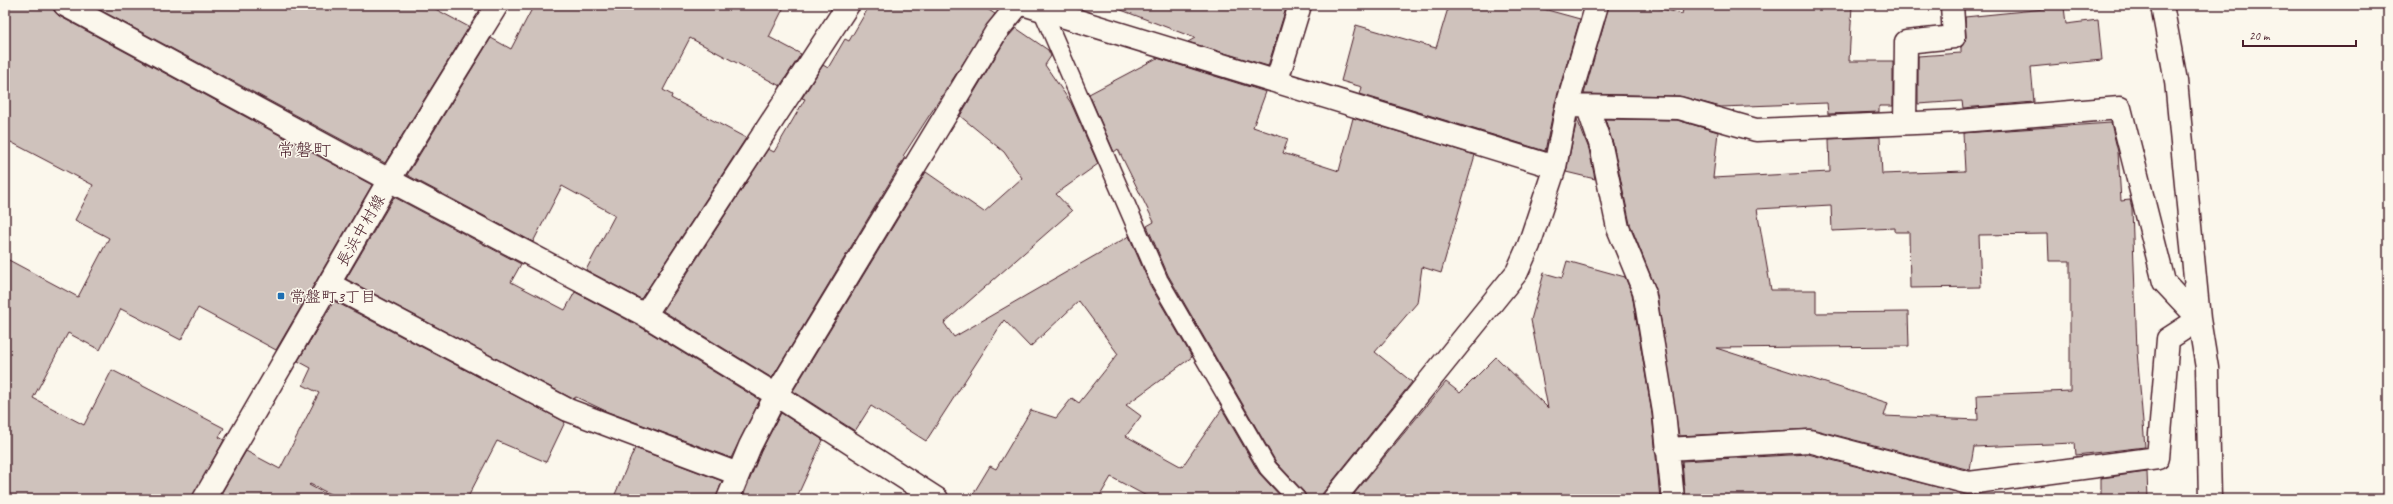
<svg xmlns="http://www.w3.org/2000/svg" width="2393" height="504" viewBox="0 0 2393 504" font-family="Caveat,'Klee One',sans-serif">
<rect width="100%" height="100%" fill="#fbf7ec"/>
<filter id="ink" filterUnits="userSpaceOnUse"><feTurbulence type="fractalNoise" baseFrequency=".025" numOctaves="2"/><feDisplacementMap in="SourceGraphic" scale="8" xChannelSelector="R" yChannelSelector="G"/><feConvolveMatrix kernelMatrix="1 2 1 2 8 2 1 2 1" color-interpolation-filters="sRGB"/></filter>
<g filter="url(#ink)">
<path fill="#cfc2bc" stroke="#4a1f2b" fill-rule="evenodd" d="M5 5H53L54 11 59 16 372 185 276 350 198 308 181 340 121 309 100 350 68 333 33 398 84 425 112 370 224 428 219 437 224 440 192 499H5V258L78 297 109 238 75 220 93 185 5 139Z
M91 5H428L469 27 385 163Z
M534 5H785L769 37 801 54 780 86 690 38 663 90 672 95 671 98 746 138 641 299 586 270 615 215 562 186 533 242 407 175 491 38 511 49Z
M870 5H981L995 14 903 156 905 157 772 378 663 311 768 149 774 152 805 99 802 98 823 65 828 68 845 39 849 41Z
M1116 5H1287L1268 66 1188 42 1195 38 1116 8Z
M1449 5H1529L1580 19 1555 103 1545 151 1360 94 1362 87 1341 81 1356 25 1436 48Z
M1609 5H1648L1682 14 1684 5H1852L1849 61H1893V106H1879V112L1828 114 1827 103 1721 107 1679 96 1584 94Z
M2064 7 2066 24 2098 20 2102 60 2031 67 2034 102 1963 108 1962 101 1918 104V56L1961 53V47L1966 37 1965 17Z
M1016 28 1048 50 1051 56 1045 65 1071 103 1098 164 1056 194 1072 211 944 323 954 337 1129 236 1150 285 1192 357 1126 405 1141 416 1126 436 1182 467 1222 409 1259 473 1283 499H1152L1111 477 1098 499H970L990 466 996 469 1031 410 1056 418 1072 398 1079 403 1118 354 1079 301 1030 347 1004 320 926 441 871 406 855 431 793 391 926 172 984 212 1022 178 1004 152 960 116 1006 39Z
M1157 58 1266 92 1253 127 1288 139 1283 153 1339 171 1353 118 1475 155 1441 273 1422 267 1417 303 1375 352 1412 382 1318 499H1307L1304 492 1276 462 1168 275 1147 226 1154 222 1118 149 1114 152 1089 94Z
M1577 119 1589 149 1595 179 1566 172Z
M1605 119 1677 120 1718 132 1713 178 1830 172 1829 139 1880 137 1882 174 1965 171 1963 133 2111 123 2118 152 2121 201 2130 200 2132 208 2137 351 2145 447 2076 455 2075 443 1974 447 1970 470 1812 429 1679 436 1656 289 1630 224 1613 143ZM1831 205 1832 231 1895 228V232H1909L1910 288 1981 287 1979 235 2048 234 2049 261H2070V391L1977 395 1978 420 1884 416 1888 403 1716 348 1909 346 1908 312 1816 313V290H1771L1757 209Z
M394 197 521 264 511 282 565 310 575 292 639 326 760 400 731 458 608 412 576 397 573 399 346 279Z
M1567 261 1625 277 1632 294 1652 414 1660 499H1358L1354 494 1446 382 1460 393 1496 357 1548 408 1531 320 1544 273 1562 278Z
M334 301 565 422 546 462 497 441 467 499H340L310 484 309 485 335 499H218L246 451 280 469 319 393 303 385 311 368 298 361Z
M781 413 823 440 796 499H742L761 451Z
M635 448 722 481 716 499H613Z
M1808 454 1968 495 1967 499H1685L1682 461Z
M2147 472 2148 499H2101V478Z"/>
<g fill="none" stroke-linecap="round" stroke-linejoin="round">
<defs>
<path id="lane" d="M1042 10 1159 280 1268 468 1297 499"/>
<path id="street" d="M65 5 389 180 645 315 776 395 937 499
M1026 5 1555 167
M1277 80 1300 5
M1567 106 1679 108 1756 130 1961 121 2120 108 2164 282 2199 319 2207 368 2210 499
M1588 108 1601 146 1618 228 1644 291 1664 412 1673 499
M1905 123 1906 42 1954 37 1952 5
M329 284 568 410 738 474
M645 315 848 5
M1667 449 1809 441 1969 483 2158 458 2168 339 2199 319 2176 81 2162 5
M728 499 750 446 776 395 996 32 1018 5
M1334 499 1517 272 1529 245 1555 167 1567 106 1597 5"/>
<path id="primary" d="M204 499 389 180 497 5"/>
</defs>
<use href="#lane" stroke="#4a1f2b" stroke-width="20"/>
<use href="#street" stroke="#4a1f2b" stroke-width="25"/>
<use href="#primary" stroke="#4a1f2b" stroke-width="25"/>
<use href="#lane" stroke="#fbf7ec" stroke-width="17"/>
<use href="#street" stroke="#fbf7ec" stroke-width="22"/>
<use href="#primary" stroke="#fbf7ec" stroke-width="22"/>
</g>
</g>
<rect fill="#1f6fb2" stroke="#fbf7ec" stroke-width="1.5" x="277" y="292" width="8" height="8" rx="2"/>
<g text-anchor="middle" stroke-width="3" stroke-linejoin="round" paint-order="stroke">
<g font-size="16" fill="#4a1f2b" stroke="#fbf7ec">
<text transform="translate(360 230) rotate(-60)" y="6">長浜中村線</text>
</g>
<g font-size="16" fill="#4a1f2b" stroke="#fbf7ec" text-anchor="start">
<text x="289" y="302">常盤町3丁目</text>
</g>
<g font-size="18" fill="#4a1f2b" stroke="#fbf7ec">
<text x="304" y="156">常磐町</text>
</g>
</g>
<rect width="2393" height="504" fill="none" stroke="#fbf7ec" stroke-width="20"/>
<rect x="10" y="10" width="2373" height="484" fill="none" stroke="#4a1f2b" stroke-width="1.5" filter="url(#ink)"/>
<path d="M2243 40v6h113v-6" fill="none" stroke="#4a1f2b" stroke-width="2"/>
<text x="2249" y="40" font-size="12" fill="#4a1f2b" stroke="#fbf7ec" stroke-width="3" paint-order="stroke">20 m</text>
</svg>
